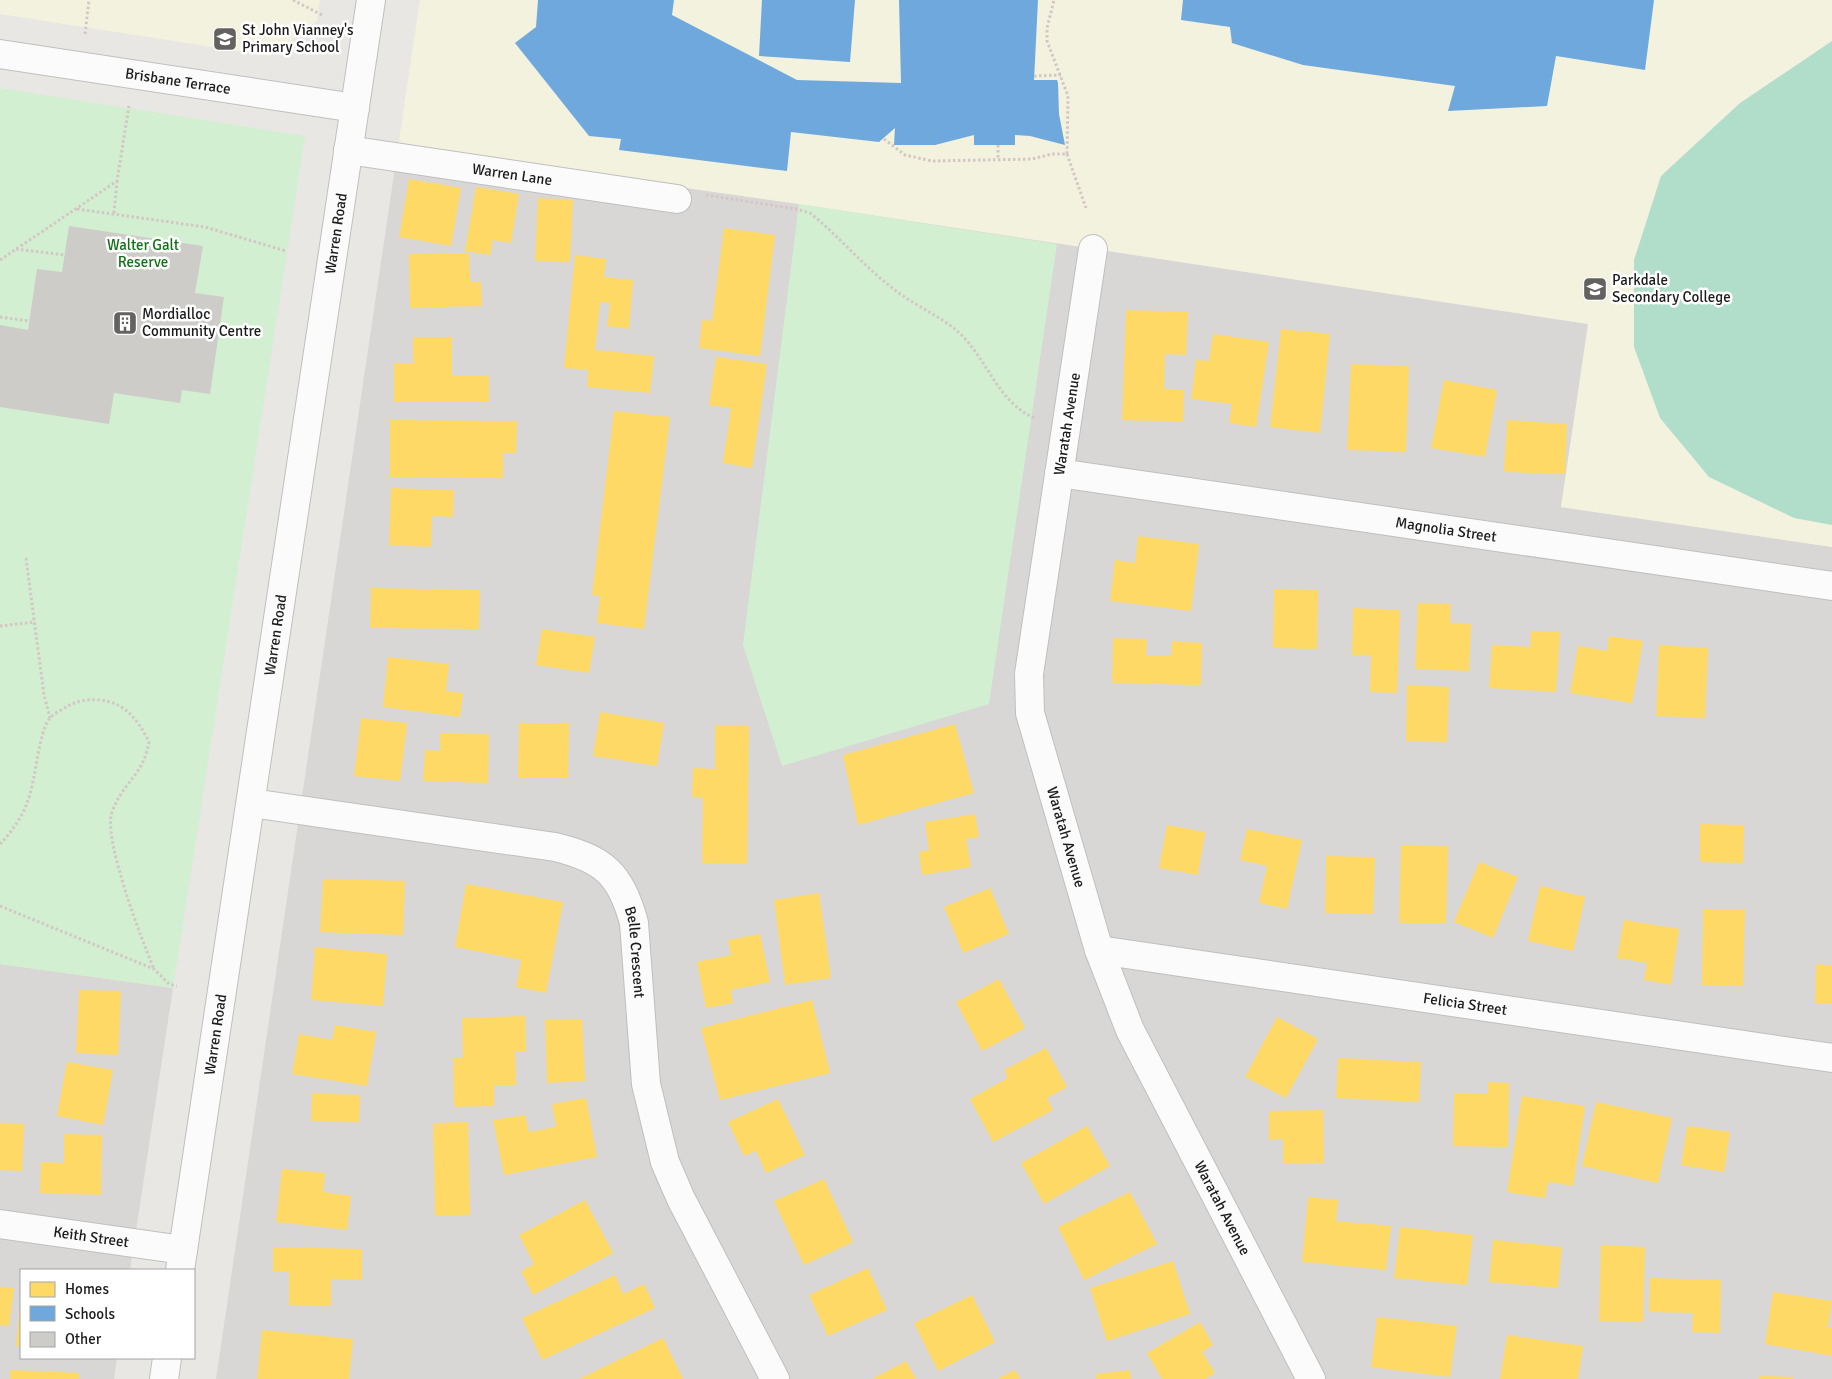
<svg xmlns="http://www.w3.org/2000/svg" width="1832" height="1379" viewBox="0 0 1832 1379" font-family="Signika,sans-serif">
<rect width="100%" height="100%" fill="#e9e7e4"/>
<path fill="#d8d7d5" d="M398 147 799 204 1589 324 1561 507 1832 547V1379H216Z
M0 964 173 988 130 1270H21V1358H117L114 1379H0Z"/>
<path fill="#f3f2de" d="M0 0H320L317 21 270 56 0 14Z
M420 0H1832V547L1561 507 1588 324 799 204 398 147Z"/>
<path fill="#d2efd1" d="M0 88 305 136 173 988 0 964Z
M799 204 1057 244 989 704 782 766 743 645Z"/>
<path fill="#b1deca" d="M1832 41V525L1794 518 1709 477 1660 418 1634 347V260L1661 176 1740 103Z"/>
<path fill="#ffd966" d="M409 179 461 188 451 246 399 237Z
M476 187 519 194 511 243 493 240 490 255 465 251Z
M538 198 573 200 570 262 535 261Z
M724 228 775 235 760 356 699 348 702 320 712 321Z
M469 253 470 282H481L482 306 410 308 409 254Z
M575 255 606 259 604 277 633 280 629 329 607 326 610 303 600 302 595 350 654 356 650 393 587 387 588 370 564 368Z
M1126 310 1188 312 1186 355 1165 354 1164 389 1184 390 1183 422 1122 420Z
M1281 329 1330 334 1320 433 1270 427Z
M1213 334 1269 342 1256 427 1229 423 1232 404 1191 399 1196 360 1209 361Z
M413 337H452V376H489V402H394V363H413Z
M716 357 767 364 752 468 723 463 731 408 709 405Z
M1351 364 1409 366 1406 452 1347 450Z
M1444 380 1497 390 1485 457 1431 448Z
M614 411 670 417 644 629 597 623 600 596 592 595Z
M390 420 517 421 516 453H503V478L390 477Z
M1507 420 1567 424 1565 474 1504 472Z
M391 488 454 490 453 517 432 516 431 547 389 545Z
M1138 536 1199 544 1191 611 1110 601 1115 560 1135 563Z
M371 588 480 590 479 629 370 628Z
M1274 589 1318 590 1317 649 1273 648Z
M1418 603 1451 604 1450 623 1471 624 1469 671 1415 669Z
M1353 608 1400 610 1397 693 1370 692 1371 655H1352Z
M542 629 595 637 589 673 536 665Z
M1531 631 1560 632 1556 692 1489 688 1492 645 1530 647Z
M1609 636 1643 641 1632 703 1570 693 1578 646 1607 651Z
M1113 638 1147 639 1146 656H1171L1172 641 1202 643 1201 685 1112 683Z
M1659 645 1708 648 1705 718 1656 716Z
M388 657 449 664 446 691 463 693 460 717 383 707Z
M1407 685 1449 687 1447 742 1406 741Z
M600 712 664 723 657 766 593 756Z
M361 718 407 723 400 781 354 776Z
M519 723H569L568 778H518Z
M955 724 974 793 858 825 843 755Z
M715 725H749L747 864 702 863 703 798 692 797 693 768 715 769Z
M440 733 489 734 488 783 423 781 425 750 440 751Z
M975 814 979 837 966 839 971 867 922 875 919 852 929 850 925 822Z
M1700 824 1744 825 1743 863 1700 862Z
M1167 825 1205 832 1198 875 1159 868Z
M1247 829 1302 840 1287 909 1259 903 1267 866 1240 860Z
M1401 845 1448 846 1446 923H1399Z
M1326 856 1375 857 1373 914 1325 913Z
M1479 862 1518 877 1493 938 1454 922Z
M323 879 405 881 403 935 320 932Z
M466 884 563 902 546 993 516 987 521 960 455 947Z
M1540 886 1585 897 1573 951 1528 941Z
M990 888 1009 934 963 953 944 907Z
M819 893 831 978 785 985 774 900Z
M1703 909H1745L1743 986 1702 985Z
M1624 920 1679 929 1671 985 1644 980 1647 963 1617 958Z
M760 934 770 982 731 990 733 1003 706 1008 697 962 731 955 728 940Z
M315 947 387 954 383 1006 311 1000Z
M1816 964 1832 965V1004H1815Z
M999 979 1025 1028 982 1051 956 1002Z
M79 990 121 991 118 1055 76 1053Z
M812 1000 830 1073 720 1100 701 1028Z
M525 1016 526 1052H515L516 1085H494V1106L454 1107 453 1058H463L462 1018Z
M1277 1017 1318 1039 1286 1098 1245 1077Z
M582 1019 585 1081 547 1083 545 1020Z
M335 1025 376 1032 367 1086 292 1074 299 1034 332 1040Z
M1046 1048 1067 1087 1047 1098 1053 1110 993 1142 970 1099 1008 1078 1004 1070Z
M1338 1058 1421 1062 1419 1102 1336 1098Z
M67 1062 113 1070 103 1125 57 1116Z
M1488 1082 1509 1083 1508 1147 1453 1146 1454 1093 1488 1094Z
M312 1093 360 1095 359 1122 311 1121Z
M1522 1096 1585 1106 1573 1186 1548 1182 1545 1198 1507 1192Z
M586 1098 597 1157 504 1175 493 1120 525 1115 529 1132 556 1127 552 1104Z
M778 1099 805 1155 766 1173 756 1151 744 1156 728 1122Z
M1596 1102 1672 1118 1658 1183 1582 1166Z
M1323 1110 1324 1163 1283 1164V1139L1269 1140V1111Z
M468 1122 470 1215 435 1216 433 1123Z
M0 1123 24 1124 22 1171 0 1170Z
M1087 1126 1110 1166 1044 1204 1021 1163Z
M1687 1126 1730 1132 1724 1172 1681 1165Z
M64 1134 102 1135 101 1195 40 1193 41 1162 64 1163Z
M282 1169 325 1173 323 1192 351 1196 347 1230 276 1222Z
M824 1179 853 1242 804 1265 774 1201Z
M1130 1192 1157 1244 1084 1280 1058 1227Z
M1308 1197 1338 1200 1336 1221 1391 1226 1386 1270 1302 1262Z
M585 1200 613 1253 533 1295 521 1271 534 1264 519 1235Z
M1400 1227 1473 1235 1467 1285 1394 1278Z
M1493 1240 1562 1247 1558 1288 1489 1282Z
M1601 1245 1645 1247 1643 1322 1599 1321Z
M273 1247 362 1249V1280L331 1279V1306L289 1305V1272H273Z
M1173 1261 1190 1314 1107 1341 1090 1288Z
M868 1268 887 1310 828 1336 809 1295Z
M615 1275 623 1294 644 1284 655 1308 542 1360 522 1318Z
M1650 1278 1721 1280 1720 1333 1692 1332 1693 1313 1649 1312Z
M0 1287 14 1288 9 1326 0 1325Z
M1773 1292 1832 1301 1828 1327H1832V1356L1765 1344Z
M972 1295 995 1342 938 1371 914 1323Z
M20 1306H21V1346H16Z
M1377 1317 1457 1326 1450 1377 1371 1367Z
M1200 1322 1213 1345 1202 1352 1215 1373 1205 1379H1162L1147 1353Z
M262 1330 353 1339 349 1379H257Z
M1507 1335 1583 1346 1578 1379H1500Z
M663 1338 683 1379H579Z
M906 1361 916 1379H872Z
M10 1370 79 1373V1379H10Z
M1015 1370 1020 1379H997Z
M1130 1370 1131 1379H1096V1374Z
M1759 1376 1793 1377V1379H1759Z"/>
<path fill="#6fa8dc" d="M538 0H674L672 15 797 80 901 83 899 0H1038L1034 80H1057L1058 83 1059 114 1065 145 1030 136 1015 135V145H974V135L935 145H894L895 128 879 142 791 132 787 171 619 150 621 139 589 136 515 43 536 27Z
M762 0H855L850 62 759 56Z
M1183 0H1654L1645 70 1556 56 1547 106 1448 111 1455 86 1303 65 1232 43 1230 27 1181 20Z"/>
<path fill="#ceccc9" d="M69 226 203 246 195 293 224 297 210 394 182 390 180 403 114 393 109 424 0 407V325L28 330 37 269 62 272Z"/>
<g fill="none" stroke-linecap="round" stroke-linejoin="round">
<defs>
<g id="minor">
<path id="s1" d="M0 54 355 108"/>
<path id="s2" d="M348 150 677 199"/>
<path id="s3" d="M1093 249 1029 674 1030 713 1099 950 1130 1030 1311 1379"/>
<path id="s4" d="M1059 473 1832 586"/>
<path id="s5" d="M251 803 555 847C604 859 621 874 634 923L646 1084 665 1162 681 1199 775 1379"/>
<path id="s6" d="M1099 950 1832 1058"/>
<path id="s7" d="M0 1224 183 1250"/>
<path id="s8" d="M180 1270 371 0"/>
<path d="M164 1379 167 1358"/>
</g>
</defs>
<use href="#minor" stroke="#c0bfbe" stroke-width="30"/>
<path stroke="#d4c6c5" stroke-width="3" stroke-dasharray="2.5 2.5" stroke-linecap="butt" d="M293 0 322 15
M85 34 89 0
M1034 76 1061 75
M884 139 905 155 932 161 1032 159 1052 154H1067L1068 96 1047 41V28L1054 0
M998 145V158
M1067 154 1086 208
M706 195 796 209 810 213C840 237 864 267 895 290 914 305 938 315 956 330 987 356 997 404 1037 419
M77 209 205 227 286 251
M114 213 117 182
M16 249 65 255
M0 260 117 181 129 106
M0 317 29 321
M26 558 44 695 50 718
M0 626 35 622
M0 844C11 833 22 817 27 803 36 782 38 732 50 718 54 713 62 710 66 707 76 701 87 699 99 700 125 702 138 720 149 742 148 748 146 754 144 760 135 779 116 794 111 816 106 846 141 938 154 969
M0 906 154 969 169 984 177 986"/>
<use href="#minor" stroke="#fcfbfb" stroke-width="28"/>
</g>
<defs>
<symbol id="school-square" viewBox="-11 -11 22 22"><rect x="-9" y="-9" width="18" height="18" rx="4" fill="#636261" stroke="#fff"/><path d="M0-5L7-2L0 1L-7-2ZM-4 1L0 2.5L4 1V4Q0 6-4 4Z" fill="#fff"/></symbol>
<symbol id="building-square" viewBox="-11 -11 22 22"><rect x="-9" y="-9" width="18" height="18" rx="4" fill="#636261" stroke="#fff"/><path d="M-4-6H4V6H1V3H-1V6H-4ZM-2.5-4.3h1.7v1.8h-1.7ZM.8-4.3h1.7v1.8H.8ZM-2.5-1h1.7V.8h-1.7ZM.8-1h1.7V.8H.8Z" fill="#fff"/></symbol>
</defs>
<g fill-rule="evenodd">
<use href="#school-square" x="211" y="25" width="28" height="28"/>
<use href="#school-square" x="1581" y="275" width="28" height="28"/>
<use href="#building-square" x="111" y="309" width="28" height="28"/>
</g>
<g text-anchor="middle" stroke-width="5" stroke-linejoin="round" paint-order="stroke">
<g font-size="15" fill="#1b1b1b" stroke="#fff" text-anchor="start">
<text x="242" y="35">St John Vianney's<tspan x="242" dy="17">Primary School</tspan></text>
<text x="1612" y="285">Parkdale<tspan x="1612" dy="17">Secondary College</tspan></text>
<text x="142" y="319">Mordialloc<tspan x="142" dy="17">Community Centre</tspan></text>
</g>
<g font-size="15" fill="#1b1b1b" stroke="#fff">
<text dy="5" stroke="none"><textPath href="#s1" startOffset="180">Brisbane Terrace</textPath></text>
<text dy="5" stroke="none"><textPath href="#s2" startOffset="166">Warren Lane</textPath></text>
<text dy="5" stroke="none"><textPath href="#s8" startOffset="1048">Warren Road</textPath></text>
<text transform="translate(1067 424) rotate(-81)" y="5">Waratah Avenue</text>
<text dy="5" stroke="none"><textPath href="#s4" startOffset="391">Magnolia Street</textPath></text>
<text dy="5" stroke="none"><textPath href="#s8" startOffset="642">Warren Road</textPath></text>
<text dy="5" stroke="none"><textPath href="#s3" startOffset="598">Waratah Avenue</textPath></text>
<text dy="5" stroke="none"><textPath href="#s5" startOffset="454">Belle Crescent</textPath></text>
<text dy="5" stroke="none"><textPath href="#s6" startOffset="370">Felicia Street</textPath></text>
<text dy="5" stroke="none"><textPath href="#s8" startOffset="238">Warren Road</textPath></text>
<text dy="5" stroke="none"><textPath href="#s3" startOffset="1002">Waratah Avenue</textPath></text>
<text dy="5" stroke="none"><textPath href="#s7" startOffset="92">Keith Street</textPath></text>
</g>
<g font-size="15" fill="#127017" stroke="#fff">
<text x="143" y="250">Walter Galt<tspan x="143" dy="17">Reserve</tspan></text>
</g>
</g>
<rect x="20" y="1269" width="175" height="90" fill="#ffffff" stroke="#a4a4a4"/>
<rect x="30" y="1282" width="25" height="15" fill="#ffd966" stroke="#a4a4a4"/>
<text x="65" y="1294" font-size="15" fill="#1b1b1b">Homes</text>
<rect x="30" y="1306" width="25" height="15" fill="#6fa8dc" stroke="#a4a4a4"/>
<text x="65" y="1319" font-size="15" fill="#1b1b1b">Schools</text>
<rect x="30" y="1332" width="25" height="15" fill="#ceccc9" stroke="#a4a4a4"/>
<text x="65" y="1344" font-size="15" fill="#1b1b1b">Other</text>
</svg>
